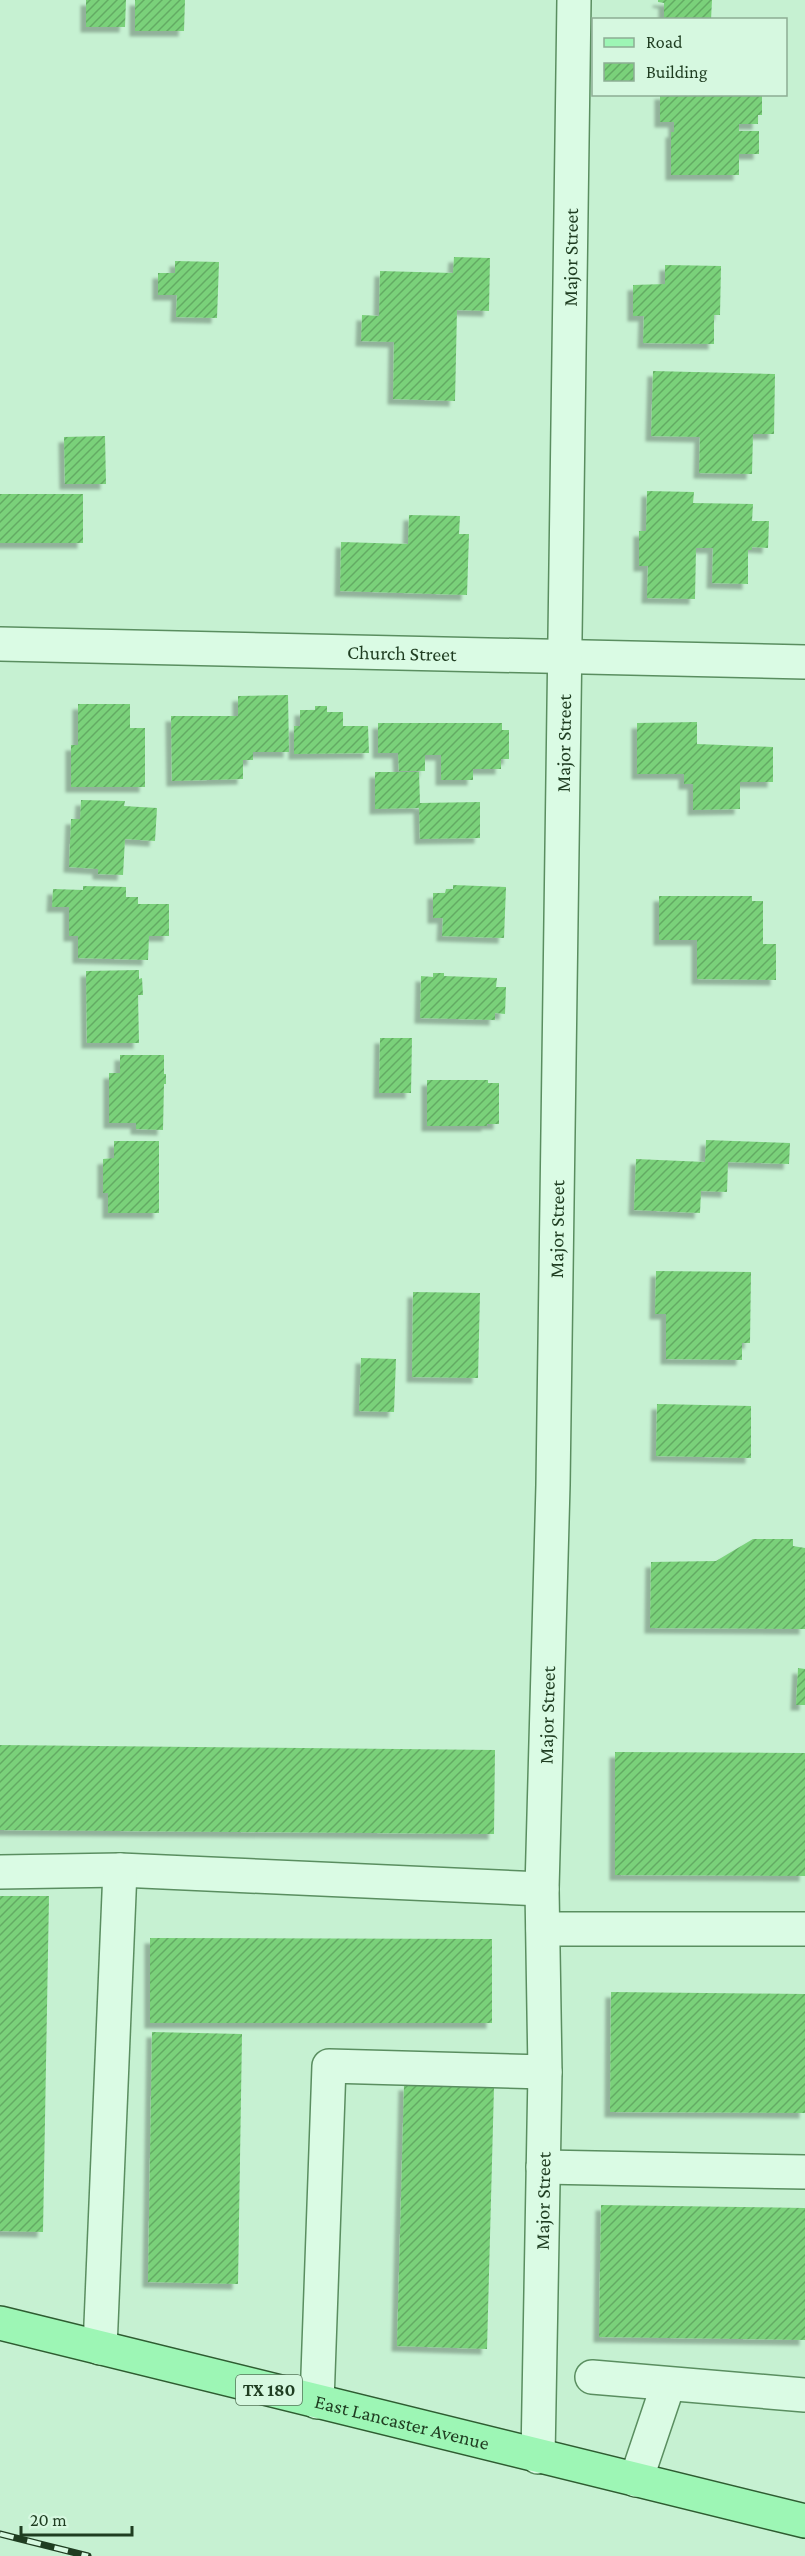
<svg xmlns="http://www.w3.org/2000/svg" width="805" height="2556" viewBox="0 0 805 2556" font-family="'Crimson Pro',serif">
<defs>
<pattern id="building-hatch" width="6" height="6" patternUnits="userSpaceOnUse" patternTransform="scale(1.5)"><rect width="6" height="6" fill="#7ad17a"/><path d="M-1 1l2-2M0 6l6-6M5 7l2-2" fill="none" stroke="#63ab64"/></pattern>
<filter id="shadow"><feDropShadow dx="-5.5" dy="5.5" stdDeviation="1.5" flood-color="#0004"/></filter>
</defs>
<rect width="100%" height="100%" fill="#c6f1d2"/>
<path fill="url(#building-hatch)" filter="url(#shadow)" d="M86 0H126L125 27H86Z
M135 0H185L184 31H135Z
M658 0H712L711 20H664V3L658 2Z
M660 94H762V115H758V124H739V131H759V154H739V175H671V132H674V122H660Z
M454 257 490 258 489 311 457 310 455 401 393 399 394 342 361 341 362 315 379 316 380 271 453 273Z
M175 261 219 262 217 318 176 317 177 295H158V273H175Z
M665 265 721 266 720 315H714V344L643 343 644 316H633V285L665 284Z
M653 371 775 374 774 434H753L752 474 699 473 700 437 651 436Z
M105 436 106 484H65L64 437Z
M647 491 694 492 693 503 753 504 752 521H769L768 548 752 547V550H748V584L712 583 713 548H696L695 599 647 598 648 566H639V531H646Z
M0 494H83V543H0Z
M409 515 460 516 459 534H469L467 595 340 591 341 542 408 544Z
M288 695 289 752H253V760H243V779L172 781 171 716H238V696Z
M78 704H130V728H145V787H71V745H78Z
M315 706H327V712H343V726H368L369 753 294 754V726H300V710H315Z
M697 722V744L773 747V782H740V809L693 810V784H684V774H637V723Z
M378 723H502V730H509V759H501V769H473V780H441V755H425V771H399L398 753H378Z
M375 772H419L420 803 480 802V838L420 839 419 808 375 809Z
M81 800 125 801 124 806 157 808 155 841 125 839 123 875 98 874V869L69 867 71 819H80Z
M453 885 506 887 504 938 442 936 443 918H433V893H445L446 889H453Z
M83 886 126 887V897H138V904H169V936H149L148 960 78 958V936H69V907H52L53 889 83 890Z
M659 896H752V901H763V944H776V980L697 979V940H659Z
M139 970V979L142 978 143 995H138L139 1043H87L86 971Z
M433 973H444V976L497 978 496 987H506L505 1014 495 1013V1020L420 1018 421 976 433 977Z
M380 1038H412L411 1093H379Z
M120 1055H164V1074H166V1084H164L163 1130 136 1129V1123H109V1073H120Z
M427 1080H488V1083H499V1124H487V1126H427Z
M706 1140 790 1143 789 1164 728 1162 727 1192 701 1191 700 1213 634 1210 636 1159 705 1162Z
M114 1141H159V1213H108V1193H103V1159L114 1158Z
M656 1271 751 1272 750 1343H742V1360L666 1359V1314H655Z
M413 1292 480 1293 478 1378 412 1377Z
M361 1358 396 1359 394 1412 359 1411Z
M657 1404 751 1406V1458L656 1456Z
M753 1539H793V1546L805 1548V1629L650 1628 651 1562 716 1561Z
M798 1668 805 1669V1705H796Z
M0 1745 495 1750 494 1834 0 1830Z
M615 1752 805 1753V1876L615 1875Z
M0 1896H49L43 2232 0 2231Z
M150 1938 492 1939V2023H150Z
M611 1992 805 1994V2113L610 2112Z
M152 2032 242 2034 238 2284 148 2282Z
M404 2085 494 2087 487 2349 397 2346Z
M601 2205 805 2208V2340L599 2337Z"/>
<g fill="none" stroke-linecap="round" stroke-linejoin="round">
<defs>
<g id="minor">
<path id="s1" d="M0 644 805 662"/>
<path d="M0 1872 120 1870 542 1889"/>
<path d="M543 1929H805"/>
<path d="M543 2167 805 2172"/>
<path d="M100 2348 120 1870"/>
<path d="M592 2377 805 2395"/>
<path d="M317 2402 329 2066 545 2072"/>
<path id="s2" d="M538 2457 545 2072 542 1889 553 1485 574 0"/>
<path d="M636 2480 668 2385"/>
</g>
<g id="major">
<path id="s3" d="M0 2323 805 2521"/>
</g>
</defs>
<use href="#minor" stroke="#5a8e60" stroke-width="36"/>
<use href="#major" stroke="#2e5c31" stroke-width="36"/>
<use href="#minor" stroke="#dafbe4" stroke-width="33"/>
<use href="#major" stroke="#9df6b5" stroke-width="33"/>
<defs>
<path id="rail" d="M0 2534 88 2556"/>
</defs>
<use href="#rail" stroke="#1f3d21" stroke-width="7"/>
<use href="#rail" stroke="#d6f8e0" stroke-width="4.5" stroke-dasharray="14" stroke-linecap="butt"/>
</g>
<g text-anchor="middle" stroke-width="6" stroke-linejoin="round" paint-order="stroke">
<rect fill="#d6f8e0" stroke="#56755a" stroke-width="1.5" x="236" y="2375" width="66" height="30" rx="4.5"/>
<g font-size="18" font-weight="bold" fill="#1f3d21">
<text x="269" y="2396">TX 180</text>
</g>
<g font-size="20" fill="#1f3d21" stroke="#d6f8e0">
<text dy="7" stroke="none"><textPath href="#s2" startOffset="2200">Major Street</textPath></text>
<text dy="7" stroke="none"><textPath href="#s1" startOffset="402">Church Street</textPath></text>
<text dy="7" stroke="none"><textPath href="#s2" startOffset="1714">Major Street</textPath></text>
<text dy="7" stroke="none"><textPath href="#s2" startOffset="1228">Major Street</textPath></text>
<text dy="7" stroke="none"><textPath href="#s2" startOffset="742">Major Street</textPath></text>
<text dy="7" stroke="none"><textPath href="#s2" startOffset="256">Major Street</textPath></text>
<text dy="7" stroke="none"><textPath href="#s3" startOffset="414">East Lancaster Avenue</textPath></text>
</g>
</g>
<rect x="592" y="18" width="195" height="78" fill="#d6f8e0" stroke="#8dad94" stroke-width="1.5"/>
<rect x="604" y="38" width="30" height="9" fill="#9df6b5" stroke="#8dad94" stroke-width="1.5"/>
<text x="646" y="48" font-size="18" fill="#1f3d21">Road</text>
<rect x="604" y="63" width="30" height="18" fill="url(#building-hatch)" stroke="#8dad94" stroke-width="1.5"/>
<text x="646" y="78" font-size="18" fill="#1f3d21">Building</text>
<path d="M21 2526v9h111v-9" fill="none" stroke="#1f3d21" stroke-width="3"/>
<text x="30" y="2526" font-size="18" fill="#1f3d21" stroke="#d6f8e0" stroke-width="4.5" paint-order="stroke">20 m</text>
</svg>
